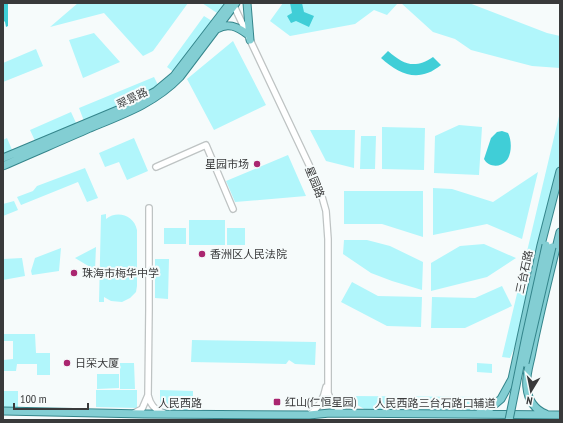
<svg xmlns="http://www.w3.org/2000/svg" width="563" height="423" viewBox="0 0 563 423" font-family="'PT Sans Narrow','Noto Sans SC',sans-serif">
<rect width="100%" height="100%" fill="#f6fbfb"/>
<path fill="#b1f6fb" d="M78 3H188L153 51 143 56 104 13 50 27Z
M202 3H225L217 13Z
M283 3H398L387 15 374 10 355 24 290 36 270 21Z
M401 3H469L547 33 560 36V68L532 66 471 50 455 39 433 32Z
M204 16 212 21 175 73 167 67Z
M94 33 120 62 83 78 69 40Z
M233 41 266 105 214 130 187 79Z
M36 49 43 66 3 82V63Z
M154 77 158 85 130 102 84 121 79 108Z
M71 112 77 125 36 143 30 130Z
M560 112V171L521 332 510 358 502 357Z
M459 125 482 127 479 175 434 173 435 136Z
M382 127 425 128 424 170 382 169Z
M310 130H355L354 168 326 161Z
M361 136H376L375 169H360Z
M7 138 13 152 3 156V140Z
M134 138 148 171 127 180 119 162 105 167 99 153Z
M288 155 306 196 235 202 226 181Z
M85 168 98 198 87 202 78 182 21 205 17 197 33 191 37 186Z
M538 172 522 239 487 224 433 235V188L452 189 493 202Z
M344 191H423V237L382 224H344Z
M14 201 18 210 3 216V204Z
M106 214V219C117 210 134 215 137 230V286L136 292 130 298 122 302 111 301 104 297V302H99L101 215Z
M189 220H225V245H189Z
M164 228H186V244H164Z
M227 228H245V245H227Z
M344 240H367L390 246 423 262 422 290 392 281 371 273 343 254Z
M484 244 516 258 487 277 431 291V263L460 246Z
M96 247 95 270 75 258Z
M61 248 59 271 32 275 31 271 35 258Z
M22 258 25 276 3 280V259Z
M155 259H169L168 299 155 298Z
M352 282 378 296 422 297 421 327 387 326 341 302Z
M502 286 512 306 465 328H431L432 297 475 298Z
M3 334H35L36 353H50V375H37V364H17L16 371H3V360L13 359V341H3Z
M192 340 316 342 315 365 295 364 289 360 286 364 191 362Z
M120 363H134L135 389H120Z
M477 363 492 364V373L477 372Z
M97 374H119V388L97 389Z
M96 390H137V408L96 407Z
M160 390 193 391V412H170L160 403Z
M3 391H18V412H3Z
M352 396 479 397V409L454 412 366 410 352 402Z"/>
<path fill="#40ced7" d="M5 3H8V26L6 27 5 22 3 20V4Z
M290 3H302L304 12 314 16 309 27 296 21 291 23 287 16 292 13Z
M388 51C404 65 415 69 433 57L441 65C419 83 400 75 381 58Z
M502 131 508 133C512 140 512 155 506 161 500 168 488 167 484 159L491 138 497 132Z"/>
<g fill="none" stroke-linecap="round" stroke-linejoin="round">
<defs>
<path id="minor" d="M231 3 234 6 319 186 326 211 328 239V393C331 402 335 408 343 413
M156 167 206 145 233 209
M148 395C150 404 154 410 164 413
M134 413 142 409 148 395 149 310V208
M309 415C319 408 324 398 326 387"/>
<path id="major" d="M247 3 250 40
M217 29C228 22 238 27 247 34
M3 158 132 104 156 91 174 76 230 3
M3 166C32 153 61 141 90 128 124 114 155 103 180 77L236 3
M3 411 144 414 309 415 330 413 560 415
M479 413 489 409 501 399 512 379 541 245 560 171
M546 414C535 410 528 400 527 388 525 376 530 364 532 352 540 312 550 272 560 232"/>
</defs>
<use href="#minor" stroke="#bec3c3" stroke-width="8"/>
<use href="#major" stroke="#34858b" stroke-width="9"/>
<use href="#minor" stroke="#fff" stroke-width="5.5"/>
<use href="#major" stroke="#83ced3" stroke-width="7"/>
<defs>
<path id="major-bridge" d="M525 363 552 247
M509 420 526 336 546 245"/>
</defs>
<use href="#major-bridge" stroke="#34858b" stroke-width="9" stroke-linecap="butt"/>
<use href="#major-bridge" stroke="#83ced3" stroke-width="7"/>
</g>
<g fill="#aa2670" stroke="#f6fbfb" stroke-width="1.5">
<circle cx="257" cy="164" r="4"/>
<circle cx="202" cy="254" r="4"/>
<circle cx="74" cy="273" r="4"/>
<circle cx="67" cy="363" r="4"/>
<rect x="273" y="398" width="8" height="8" rx="2"/>
</g>
<g text-anchor="middle" stroke-width="4" stroke-linejoin="round" paint-order="stroke">
<g font-size="11" fill="#393a3b" stroke="#f6fbfb">
<text transform="translate(132 98) rotate(-26)" y="4">翠景路</text>
<text transform="translate(315 182) rotate(68)" y="4">星园路</text>
<text transform="translate(524 272) rotate(-78)" y="4">三台石路</text>
<text x="180" y="407">人民西路</text>
<text x="435" y="407">人民西路三台石路口辅道</text>
</g>
<g font-size="11" fill="#393a3b" stroke="#f6fbfb" text-anchor="start">
<text x="249" y="168" text-anchor="end">星园市场</text>
<text x="210" y="258">香洲区人民法院</text>
<text x="82" y="277">珠海市梅华中学</text>
<text x="75" y="367">日荣大厦</text>
<text x="285" y="406">红山(仁恒星园)</text>
</g>
</g>
<rect width="563" height="423" fill="none" stroke="#393a3b" stroke-width="8"/>
<g transform="translate(531 391) rotate(190)" stroke="#f6fbfb" stroke-width="3" paint-order="stroke">
<path d="M0-3L7 15L0 10L-7 15Z" fill="#393a3b"/>
<text y="-6" font-size="11" font-weight="bold" text-anchor="middle" fill="#393a3b">N</text>
</g>
<path d="M14 403v6h74v-6" fill="none" stroke="#393a3b" stroke-width="2"/>
<text x="20" y="403" font-size="12" fill="#393a3b" stroke="#f6fbfb" stroke-width="3" paint-order="stroke">100 m</text>
</svg>
